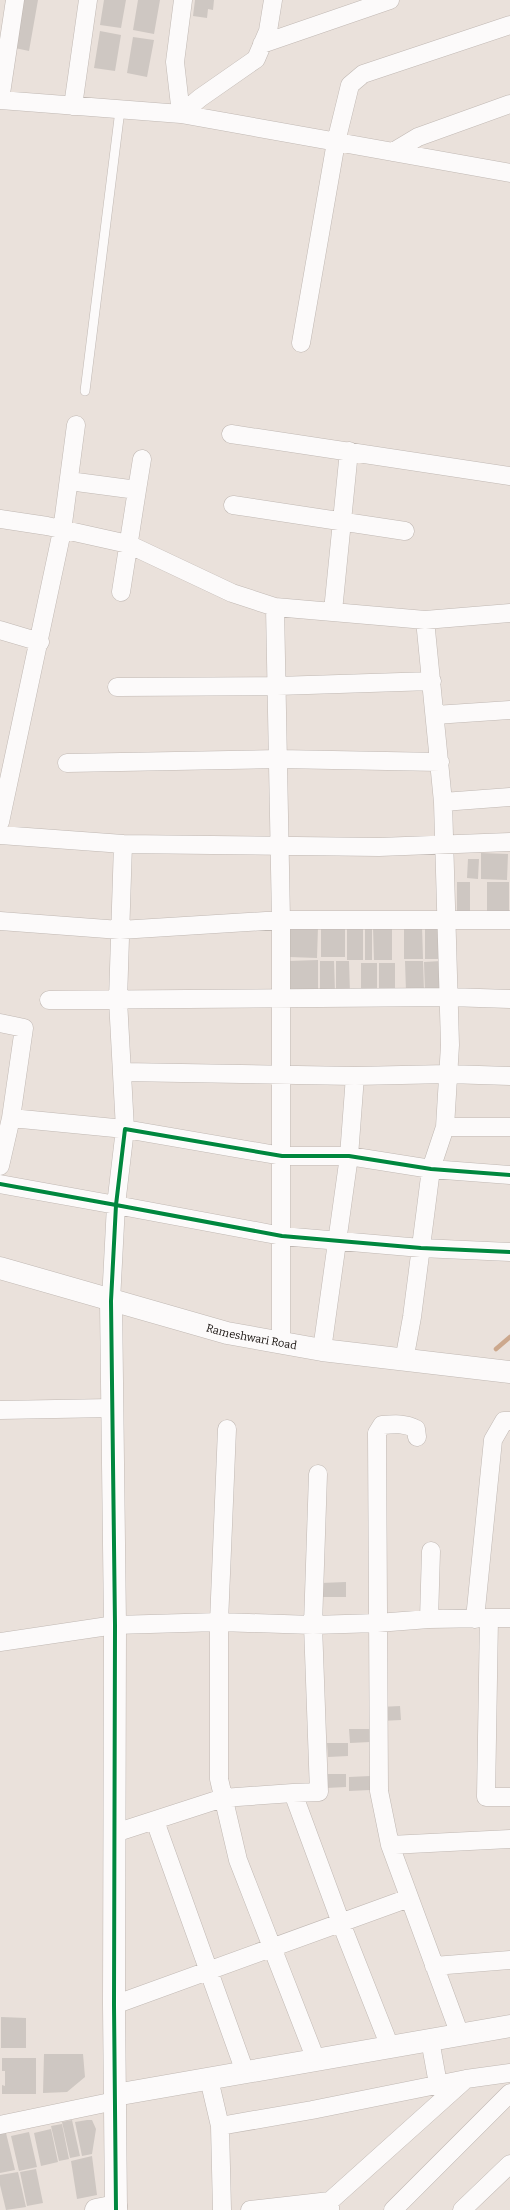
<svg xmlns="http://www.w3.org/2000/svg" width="510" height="2210" viewBox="0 0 510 2210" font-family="Bitter,serif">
<rect width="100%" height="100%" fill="#eae1db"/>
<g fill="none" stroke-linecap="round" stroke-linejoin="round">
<path stroke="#cca88d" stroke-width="4.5" d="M496 1349 510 1337"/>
</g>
<path fill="#cec7c2" d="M17 0H38L29 51 15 48Z
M104 0H126L121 28 100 25Z
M138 0H160L154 34 133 30Z
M195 0H214L213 10 208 9 207 18 193 16Z
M100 31 121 35 115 71 94 68Z
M133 37 154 40 147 77 127 73Z
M481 853 508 854 507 880 481 879Z
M468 859H479L478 879 467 878Z
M457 882H470V913L457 912Z
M487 882H509V914H487Z
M347 926H363V960H347Z
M404 926H422L423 959H404Z
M290 927H318L317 958 290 957Z
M373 927H392V960H374Z
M321 928H345V957H321Z
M365 928H372V960H365Z
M425 928H440V959H425Z
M318 960V992L289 993V961Z
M320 961H334L335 993H320Z
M336 961H349L350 994H336Z
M405 961H423L424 991 406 992Z
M441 961 442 991H425L424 962Z
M361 963H377V992H361Z
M379 963H395V991H379Z
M346 1582V1597H321V1583Z
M400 1706 401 1720 380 1721V1707Z
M349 1729H370V1742L350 1743Z
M327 1743H348V1756L328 1757Z
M325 1774H346V1787L326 1788Z
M370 1776V1790L349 1791V1777Z
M1 2017 26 2018V2048H1Z
M44 2054H83L85 2077 67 2092 43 2093Z
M2 2058H36V2094H2V2085L5 2086V2071H2Z
M72 2120 80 2156 70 2158 62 2122Z
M87 2120H92L96 2129 92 2154 82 2156 75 2122Z
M62 2124 69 2159 59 2161 51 2126Z
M51 2129 58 2162 41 2166 34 2133Z
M29 2132 37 2167 19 2171 11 2136Z
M6 2133 15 2170 0 2173V2134Z
M92 2156 97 2195 77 2199 71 2161Z
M36 2169 43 2203 27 2206 20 2172Z
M18 2172 26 2207 6 2210 0 2185V2175Z"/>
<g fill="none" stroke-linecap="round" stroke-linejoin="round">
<defs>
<path id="lane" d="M85 391 120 110"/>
<path id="street" d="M183 0 175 62 181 114 510 173
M262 44 390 0
M0 100 181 114 200 98 256 59 268 31 273 0
M0 100 15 0
M73 106 88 0
M393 152 418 137 510 104
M301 343 336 142 350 85 363 74 510 25
M231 434 510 476
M69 481 137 490 121 592
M137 490 142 459
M233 505 405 531
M0 519 47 526 128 544 232 593 275 607 425 620 510 613
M275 607 281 920V1342
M333 611 349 451
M0 630 40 642
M117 687 277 686 432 681
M435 715 510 710
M67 763 279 759 440 762
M443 802 510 797
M0 822 62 531 76 425
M0 835 123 844
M0 921 120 930 281 920H510
M49 1000 449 997 510 999
M0 1023 24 1028 11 1118
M123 1072 355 1076 448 1074 510 1076
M445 1127H510
M0 1166 11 1118 125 1129 118 1000 123 844 379 847 510 842
M510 1175 431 1169 349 1156H282L125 1129 116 1205 282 1236 421 1248 510 1252
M0 1184 116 1205 111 1301
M322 1350 349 1156 355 1076
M404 1361 412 1317 431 1169 445 1127 450 1045 443 802 425 620
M0 1410 111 1408
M227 1429 219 1622V1779L238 1860 316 2060
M489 1618H510
M429 1619 431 1551
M475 1619 493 1440 504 1421H510
M0 1642 115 1625 219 1622 313 1625 377 1623 429 1619 489 1618 486 1797H510
M293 1793 319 1792 313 1625 318 1474
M155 1821 245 2072
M115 1833 223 1798 293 1793 341 1923 390 2047
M390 1845 379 1791 377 1433 382 1425C394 1424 405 1423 416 1429L417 1437
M434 1966 510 1960
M114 2005 409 1898
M460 2035 390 1845 510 1839
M430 2040 438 2084
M209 2079 220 2126 222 2210
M466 2079 510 2073
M0 2125 115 2101
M220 2126 312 2110 466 2079 330 2201V2210
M250 2210 330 2201
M393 2210 510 2093
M462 2210 510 2164"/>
<g id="secondary">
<path id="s1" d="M0 1268 227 1333 322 1350 510 1372"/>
<path d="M111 1301 115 1625 114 2005 116 2210"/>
<path d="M115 2095 510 2026"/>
<path d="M96 2210 116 2206"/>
</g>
</defs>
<use href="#lane" stroke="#c0b8b3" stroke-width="10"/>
<use href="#street" stroke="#c0b8b3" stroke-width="19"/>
<use href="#secondary" stroke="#c0b8b3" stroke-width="23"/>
<use href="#lane" stroke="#fcfafa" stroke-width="9"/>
<use href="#street" stroke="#fcfafa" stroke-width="18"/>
<use href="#secondary" stroke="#fcfafa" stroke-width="22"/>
<defs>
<path id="cycleway" d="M510 1175 431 1169 349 1156H282L125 1129 116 1205 282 1236 421 1248 510 1252
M0 1184 116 1205 111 1301 115 1625 114 2005 116 2210"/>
</defs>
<use href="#cycleway" stroke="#fff" stroke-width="6"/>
<use href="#cycleway" stroke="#00873e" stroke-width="4"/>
</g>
<g text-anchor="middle" stroke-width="4" stroke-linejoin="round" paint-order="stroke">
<g font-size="11" fill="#140e0b" stroke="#fff">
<text dy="4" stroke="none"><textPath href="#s1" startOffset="261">Rameshwari Road</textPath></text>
</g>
</g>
</svg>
